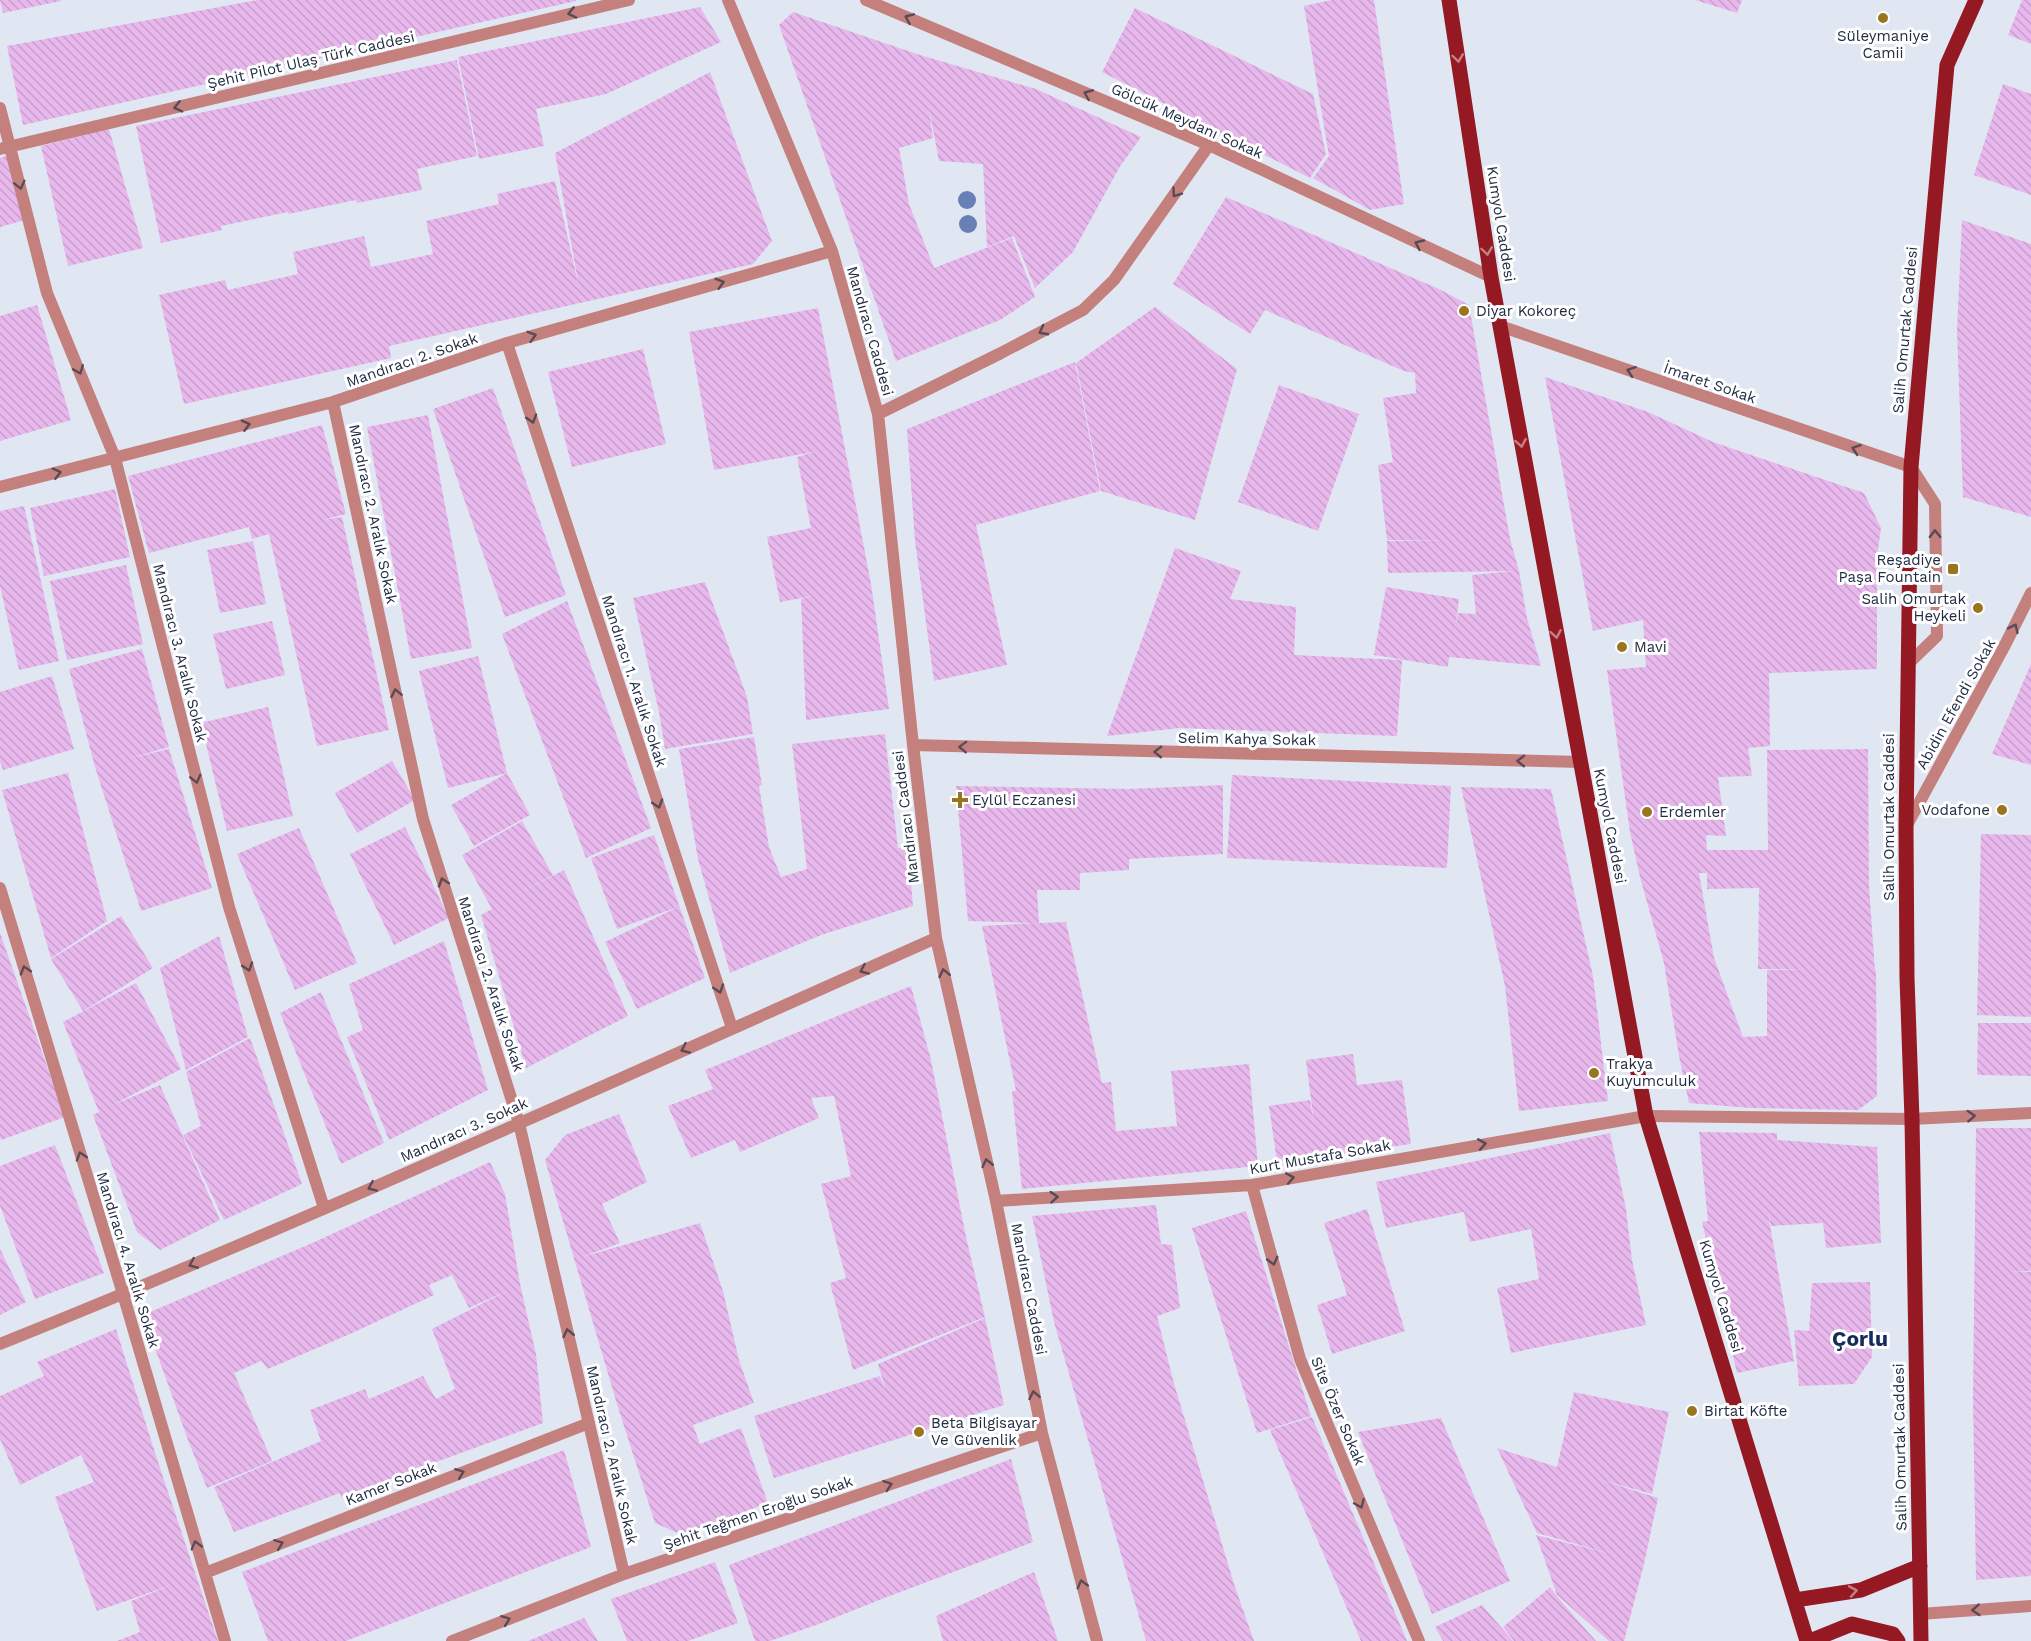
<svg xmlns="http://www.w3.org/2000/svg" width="2031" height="1641" viewBox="0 0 2031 1641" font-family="'Work Sans',sans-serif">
<defs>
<pattern id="building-back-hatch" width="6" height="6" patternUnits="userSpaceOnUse" patternTransform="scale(1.5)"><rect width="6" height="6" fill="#e8b8ed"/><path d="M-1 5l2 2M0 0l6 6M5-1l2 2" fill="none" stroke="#c79ecc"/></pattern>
</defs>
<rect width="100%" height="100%" fill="#e0e7f3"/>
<path fill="url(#building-back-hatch)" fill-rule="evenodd" d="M0 0H61V1L3 13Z
M258 0H576V1L23 125 7 46Z
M1331 0H1374L1404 204 1370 210 1313 178 1329 156 1304 6Z
M1695 0H1742L1737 13Z
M2022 0H2031V44L2008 35Z
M700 7 721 42 606 94 536 109 544 146 479 159 458 57Z
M1135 8 1313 94 1326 154 1310 178 1102 72Z
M793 12 920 55 1036 89 1141 137 1119 168 1073 252 1035 288 1014 236 987 247 983 164 939 161 929 108 933 138 899 148 909 204 934 268 1012 238 1035 297 1000 320 896 361 779 25Z
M457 60 477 156 417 169 422 190 357 203 356 200 288 214V212L221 226 222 230 161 243 136 126Z
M710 72 772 241 753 264 389 346 391 358 184 404 159 295 225 280 228 290 298 274 293 252 364 236 371 267 433 254 426 221 499 204 497 194 555 181 579 287 555 153Z
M2003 84 2031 94V195L1974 175Z
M109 129 143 248 68 266 41 146Z
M6 156 25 220 0 227V158Z
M1226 197 1439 289 1469 305 1510 539 1519 571 1527 618 1541 666 1449 657 1448 667 1374 655 1386 587 1459 599 1455 629 1458 613 1476 614 1472 575 1514 571 1388 573 1387 541 1448 540H1387L1378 465 1393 462 1383 398 1416 393 1415 373 1404 371 1265 310 1250 334 1173 284Z
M1962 220 2031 244V517L1963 497 1957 331Z
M37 305 71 420 0 441V316Z
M1155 307 1237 369 1195 520 1101 491 1076 363Z
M818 308 871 584 889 709 806 720 801 599 813 596 780 602 767 537 811 528 797 457 814 452 714 470 689 332Z
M643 349 666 444 572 467 548 372Z
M1075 362 1100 491 976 525 1007 665 934 681 915 541 907 429Z
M1545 377 1648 412 1713 442 1864 493 1881 528 1877 557V669L1769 673 1770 746 1748 748 1752 776 1718 777 1726 836 1706 835 1707 850H1768L1767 750 1868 749 1869 887 1875 971H1876L1877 1096 1858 1110 1750 1108 1689 1103 1679 1056 1664 963 1640 877 1630 832 1607 670 1646 667 1643 620 1593 631ZM1699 873H1707V889L1759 888 1758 969H1809L1767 970V1036L1743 1037 1714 958Z
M1279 385 1359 414 1318 531 1238 502Z
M493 388 566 595 505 617 433 409Z
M428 415 472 648 411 659 367 427Z
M322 425 346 514 323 520 342 517 389 730 317 746 269 534 252 539 249 527 149 553 128 476Z
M115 489 130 557 44 576 30 508Z
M24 506 59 661 19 670 0 586V511Z
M253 541 266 604 220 613 207 550Z
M1175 548 1241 571 1230 599 1296 607 1294 655 1402 660 1397 736 1180 728 1107 736Z
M126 565 143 644 67 660 50 581Z
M705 582 747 697 753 734 665 749 659 712 633 598Z
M567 601 651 828 586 858 502 634Z
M272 621 285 675 226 689 213 634Z
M142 649 169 747 131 758 169 749 212 888 141 911 95 767 69 669Z
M478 656 507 773 530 815 474 846 451 805 507 773 448 788 419 671Z
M2031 664V765L1992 754Z
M52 676 74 749 3 770 0 762V692Z
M268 707 293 816 227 831 201 723Z
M885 734 898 848 908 847 913 906 821 935 730 973 698 859 679 749 754 737 762 785 759 786 769 847 781 877 807 869 792 744Z
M392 761 415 800 357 833 335 793Z
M68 773 107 921 51 958 2 790Z
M1232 775 1451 786 1447 868 1227 858Z
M1223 785V854L1129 859V870L1080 873V890H1037L1039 923 1066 922 1102 1083 1111 1082 1116 1131 1177 1126 1171 1071 1249 1064 1258 1166 1022 1189 1012 1091H1016L982 926 1035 923 968 921 956 786 1128 789Z
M1461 787 1551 789 1593 976 1608 1101 1519 1111 1505 986Z
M522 821 553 875 523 891 564 870 628 1016 526 1068 481 915 492 909 462 855Z
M405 827 449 918 394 945 350 854Z
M299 828 357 963 295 990 237 854Z
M1981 834 2031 835V1017L1977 1015Z
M654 835 705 978 637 1009 605 942 678 907 617 929 591 858Z
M121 916 153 968 83 1011 51 959Z
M0 933 65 1117 1 1140 0 1137Z
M219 936 248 1037 186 1070 160 968Z
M444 941 488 1090 389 1140 347 1037 363 1030 349 984Z
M136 983 181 1069 113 1105 160 1085 220 1220 160 1250 137 1232 93 1115 99 1112 63 1022Z
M911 986 931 1060 966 1237 985 1317 853 1370 830 1283 846 1278 821 1184 851 1176 834 1096 811 1098 819 1118 740 1152 735 1140 691 1158 668 1106 713 1089 705 1070Z
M321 992 384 1143 341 1164 280 1013Z
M1978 1023H2031V1076L1977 1075Z
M250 1038 302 1184 224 1220 183 1135 201 1126 186 1072Z
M1353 1054 1357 1085 1402 1080 1411 1144 1277 1162 1269 1106 1310 1100 1314 1123 1306 1060Z
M619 1114 647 1182 602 1204 620 1243 582 1257 700 1223 723 1291 739 1360 754 1403 693 1425 700 1444 741 1428 768 1503 682 1535 655 1523 617 1404 545 1160 565 1135Z
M1976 1128H2031V1271L2011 1272H2031V1576L1976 1580 1973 1400Z
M1699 1132 1777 1133V1140L1877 1147 1881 1243 1826 1248 1823 1223 1771 1226 1768 1214 1794 1361 1737 1373 1702 1222 1708 1221Z
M1610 1133 1626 1209 1632 1260 1646 1325 1511 1353 1497 1288 1539 1279 1531 1229 1470 1242 1464 1212 1386 1228 1376 1182Z
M55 1145 104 1273 35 1299 0 1206V1166Z
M490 1162 505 1194 520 1284 536 1354 543 1423 341 1497 340 1493 234 1532 214 1487 321 1441 310 1410 365 1389 369 1399 423 1376 436 1399 455 1389 432 1329 507 1291 469 1308 452 1275 429 1285 434 1295 350 1334 268 1369 261 1361 234 1373 272 1461 207 1488 188 1440 143 1315 310 1244Z
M1156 1205 1161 1244 1172 1245 1180 1308 1157 1316 1173 1380 1234 1584 1254 1641H1146L1054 1322 1032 1216Z
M1367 1209 1405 1331 1332 1354 1317 1305 1347 1295 1324 1223Z
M1246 1211 1311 1416 1257 1433 1192 1228Z
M0 1249 26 1302 0 1315Z
M1870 1282 1872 1357 1854 1384 1799 1386 1794 1330 1809 1331 1812 1283Z
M985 1318 1004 1405 774 1478 754 1416 880 1376 886 1391 878 1364Z
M116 1329 156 1456 218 1641H117L140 1632 131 1601 172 1585 97 1611 55 1497 94 1482 81 1455 20 1485 0 1439V1396L44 1376 37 1362Z
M1574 1392 1669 1412 1652 1494 1598 1479 1658 1498 1644 1564 1624 1641H1609L1557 1595 1536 1535 1611 1554 1537 1533 1497 1448 1557 1467Z
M1312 1417 1407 1641H1361L1270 1430Z
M1441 1418 1510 1581 1432 1614 1358 1432Z
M564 1450 591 1547 346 1641H268L242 1572Z
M1011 1459 1033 1542 887 1597 819 1624 770 1641H755L729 1565Z
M715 1562 738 1623 688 1641H627L611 1599Z
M1034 1572 1058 1641H943L936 1616Z
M1550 1587 1560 1600 1596 1641H1514L1503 1627Z
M1482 1605 1513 1641H1443L1435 1627Z
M584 1618 598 1641H528Z"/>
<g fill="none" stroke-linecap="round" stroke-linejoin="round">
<path stroke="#c3807c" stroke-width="12" d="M1646 1116 1912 1119"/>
<path stroke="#c3807c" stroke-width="12" d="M728 0 832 251 878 414 913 745 936 938 996 1201 1042 1433 1097 1641
M866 0 1209 145 1491 277
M0 108 47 293 115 458 229 907 324 1208
M0 149 629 0
M507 343 732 1028
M333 402 423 819 519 1123 624 1574
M878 414 1001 353 1083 310 1114 280 1209 145
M0 487 333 402 507 343 832 251
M1908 664 1937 636 1935 504 1911 467
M913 745 1580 762
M1906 827 2004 647 2031 593
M0 888 123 1294 225 1641
M1912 1119 2031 1113
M1252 1185 1300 1359 1419 1641
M996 1201 1252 1185 1646 1116
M0 1344C316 1217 625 1076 936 938
M205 1573 589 1423
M1920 1614 2031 1606
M452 1641 624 1574 1042 1433"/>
<path stroke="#c3807c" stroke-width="12" d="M1500 326 1911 467"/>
<path stroke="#951923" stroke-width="15" d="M1449 0 1491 277 1646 1116 1807 1641
M1795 1600 1861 1590 1920 1566
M1810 1641 1852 1624 1893 1634 1898 1641
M1921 1641 1912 1119 1907 978 1906 828 1911 467 1947 65 1976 0"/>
</g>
<g fill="#6980b7">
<circle cx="967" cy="200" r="9"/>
<circle cx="968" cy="224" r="9"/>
</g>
<defs><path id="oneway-chevron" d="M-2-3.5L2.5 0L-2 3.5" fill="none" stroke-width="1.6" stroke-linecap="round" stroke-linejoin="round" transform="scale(1.5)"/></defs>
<g stroke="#5a4a58">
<use href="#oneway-chevron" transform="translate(572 13) rotate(167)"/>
<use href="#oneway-chevron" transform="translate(909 18) rotate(-157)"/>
<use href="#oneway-chevron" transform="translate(1088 94) rotate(-157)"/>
<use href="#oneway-chevron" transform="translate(178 107) rotate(167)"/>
<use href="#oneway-chevron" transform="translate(20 185) rotate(76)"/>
<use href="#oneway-chevron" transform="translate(1176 193) rotate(125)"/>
<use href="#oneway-chevron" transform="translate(1419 244) rotate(-155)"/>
<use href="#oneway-chevron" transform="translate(720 283) rotate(-16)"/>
<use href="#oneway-chevron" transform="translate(1043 331) rotate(152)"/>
<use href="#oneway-chevron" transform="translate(532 336) rotate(-16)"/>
<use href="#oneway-chevron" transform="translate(79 370) rotate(68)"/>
<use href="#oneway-chevron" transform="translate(1631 371) rotate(-161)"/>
<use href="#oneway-chevron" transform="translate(532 419) rotate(72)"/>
<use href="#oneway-chevron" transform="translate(246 425) rotate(-14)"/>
<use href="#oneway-chevron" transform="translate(1856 449) rotate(-161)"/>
<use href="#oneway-chevron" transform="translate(57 473) rotate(-14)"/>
<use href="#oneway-chevron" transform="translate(1935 534) rotate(-91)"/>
<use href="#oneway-chevron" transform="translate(2014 628) rotate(-64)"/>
<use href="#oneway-chevron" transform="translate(396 693) rotate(-102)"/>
<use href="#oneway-chevron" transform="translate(963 747) rotate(-178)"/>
<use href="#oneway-chevron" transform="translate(1158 752) rotate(-179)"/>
<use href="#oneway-chevron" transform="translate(1521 761) rotate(-179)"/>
<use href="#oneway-chevron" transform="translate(196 779) rotate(76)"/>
<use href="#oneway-chevron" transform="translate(658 804) rotate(72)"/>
<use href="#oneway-chevron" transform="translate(443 882) rotate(-108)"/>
<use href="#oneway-chevron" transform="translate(248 967) rotate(72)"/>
<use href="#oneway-chevron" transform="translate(25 970) rotate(-107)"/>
<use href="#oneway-chevron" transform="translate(864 970) rotate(156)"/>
<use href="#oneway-chevron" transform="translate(944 973) rotate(-103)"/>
<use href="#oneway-chevron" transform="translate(719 989) rotate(72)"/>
<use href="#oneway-chevron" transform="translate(685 1049) rotate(156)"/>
<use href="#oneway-chevron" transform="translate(1971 1116) rotate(-3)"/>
<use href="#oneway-chevron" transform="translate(1482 1144) rotate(-10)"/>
<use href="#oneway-chevron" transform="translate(81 1156) rotate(-107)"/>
<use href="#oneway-chevron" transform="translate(987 1163) rotate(-103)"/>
<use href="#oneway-chevron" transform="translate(1290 1178) rotate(-10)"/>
<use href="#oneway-chevron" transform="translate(372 1187) rotate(157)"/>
<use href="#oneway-chevron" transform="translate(1054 1197) rotate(-4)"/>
<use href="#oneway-chevron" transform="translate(1273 1261) rotate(75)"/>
<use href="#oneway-chevron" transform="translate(193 1264) rotate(157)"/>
<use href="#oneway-chevron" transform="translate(568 1333) rotate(-103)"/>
<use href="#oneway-chevron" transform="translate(1034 1395) rotate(-101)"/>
<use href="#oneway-chevron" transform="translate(460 1473) rotate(-21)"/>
<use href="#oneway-chevron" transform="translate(888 1485) rotate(-19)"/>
<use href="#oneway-chevron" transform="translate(1360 1504) rotate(67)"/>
<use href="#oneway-chevron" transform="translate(279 1544) rotate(-21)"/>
<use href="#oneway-chevron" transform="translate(196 1545) rotate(-106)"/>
<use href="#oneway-chevron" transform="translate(1082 1584) rotate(-105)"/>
<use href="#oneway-chevron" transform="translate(1976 1610) rotate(176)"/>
<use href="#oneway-chevron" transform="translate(506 1620) rotate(-21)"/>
</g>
<g stroke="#c58086">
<use href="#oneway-chevron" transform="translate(1458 58) rotate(82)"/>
<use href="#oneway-chevron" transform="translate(1487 251) rotate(82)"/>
<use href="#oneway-chevron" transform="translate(1521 443) rotate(80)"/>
<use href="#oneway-chevron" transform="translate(1556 634) rotate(80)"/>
<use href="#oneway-chevron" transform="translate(1853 1591) rotate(-10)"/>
</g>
<g fill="#9a7520" stroke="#fff" stroke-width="2">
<circle cx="1883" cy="18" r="6"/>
<circle cx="1464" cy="311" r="6"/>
<rect x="1947" y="563" width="12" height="12" rx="3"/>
<circle cx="1978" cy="608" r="6"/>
<circle cx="1622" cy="647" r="6"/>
<path d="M957 791h6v6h6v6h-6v6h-6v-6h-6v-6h6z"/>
<circle cx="2002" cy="810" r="6"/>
<circle cx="1647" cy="812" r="6"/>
<circle cx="1594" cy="1073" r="6"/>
<circle cx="1692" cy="1411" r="6"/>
<circle cx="919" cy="1432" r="6"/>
</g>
<g text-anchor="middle" stroke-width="6" stroke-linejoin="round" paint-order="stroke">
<g font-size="15" fill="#212d44" stroke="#fff" text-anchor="start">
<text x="1883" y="41" text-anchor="middle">Süleymaniye<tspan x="1883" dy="17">Camii</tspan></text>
<text x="1476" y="316">Diyar Kokoreç</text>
<text x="1941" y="565" text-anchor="end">Reşadiye<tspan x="1941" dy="17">Paşa Fountain</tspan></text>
<text x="1966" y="604" text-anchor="end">Salih Omurtak<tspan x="1966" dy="17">Heykeli</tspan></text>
<text x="1634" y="652">Mavi</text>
<text x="972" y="805">Eylül Eczanesi</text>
<text x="1990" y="815" text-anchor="end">Vodafone</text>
<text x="1659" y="817">Erdemler</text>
<text x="1606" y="1069">Trakya<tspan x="1606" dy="17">Kuyumculuk</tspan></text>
<text x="1704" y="1416">Birtat Köfte</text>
<text x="931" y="1428">Beta Bilgisayar<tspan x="931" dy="17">Ve Güvenlik</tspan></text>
</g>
<g font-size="15" fill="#212d44" stroke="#fff">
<text transform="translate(311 60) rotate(-13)" y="5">Şehit Pilot Ulaş Türk Caddesi</text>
<text transform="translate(1187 121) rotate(24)" y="5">Gölcük Meydanı Sokak</text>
<text transform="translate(1501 224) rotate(81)" y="5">Kumyol Caddesi</text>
<text transform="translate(1905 330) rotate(-85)" y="5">Salih Omurtak Caddesi</text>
<text transform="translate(870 331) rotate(74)" y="5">Mandıracı Caddesi</text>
<text transform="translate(412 360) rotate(-19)" y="5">Mandıracı 2. Sokak</text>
<text transform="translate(1710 383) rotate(19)" y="5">İmaret Sokak</text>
<text transform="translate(373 514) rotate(78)" y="5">Mandıracı 2. Aralık Sokak</text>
<text transform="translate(180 653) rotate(76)" y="5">Mandıracı 3. Aralık Sokak</text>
<text transform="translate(634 681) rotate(72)" y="5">Mandıracı 1. Aralık Sokak</text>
<text transform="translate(1956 704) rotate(-61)" y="5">Abidin Efendi Sokak</text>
<text transform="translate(1247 739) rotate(1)" y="5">Selim Kahya Sokak</text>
<text transform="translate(906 817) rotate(-97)" y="5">Mandıracı Caddesi</text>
<text transform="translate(1889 817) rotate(-90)" y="5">Salih Omurtak Caddesi</text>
<text transform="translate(1610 826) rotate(79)" y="5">Kumyol Caddesi</text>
<text transform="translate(491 984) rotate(72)" y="5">Mandıracı 2. Aralık Sokak</text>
<text transform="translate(464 1130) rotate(-24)" y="5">Mandıracı 3. Sokak</text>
<text transform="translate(1320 1157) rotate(-10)" y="5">Kurt Mustafa Sokak</text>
<text transform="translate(128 1260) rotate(73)" y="5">Mandıracı 4. Aralık Sokak</text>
<text transform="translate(1029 1289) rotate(79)" y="5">Mandıracı Caddesi</text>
<text transform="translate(1721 1296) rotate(73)" y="5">Kumyol Caddesi</text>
<text transform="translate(1338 1411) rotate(67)" y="5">Site Özer Sokak</text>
<text transform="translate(1900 1447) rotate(-91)" y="5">Salih Omurtak Caddesi</text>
<text transform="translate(612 1455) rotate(77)" y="5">Mandıracı 2. Aralık Sokak</text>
<text transform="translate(391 1484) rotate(-21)" y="5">Kamer Sokak</text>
<text transform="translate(758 1513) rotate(-19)" y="5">Şehit Teğmen Eroğlu Sokak</text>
</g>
<g font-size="21" font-weight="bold" fill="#162c5c" stroke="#fff">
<text x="1860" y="1346">Çorlu</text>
</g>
</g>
</svg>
